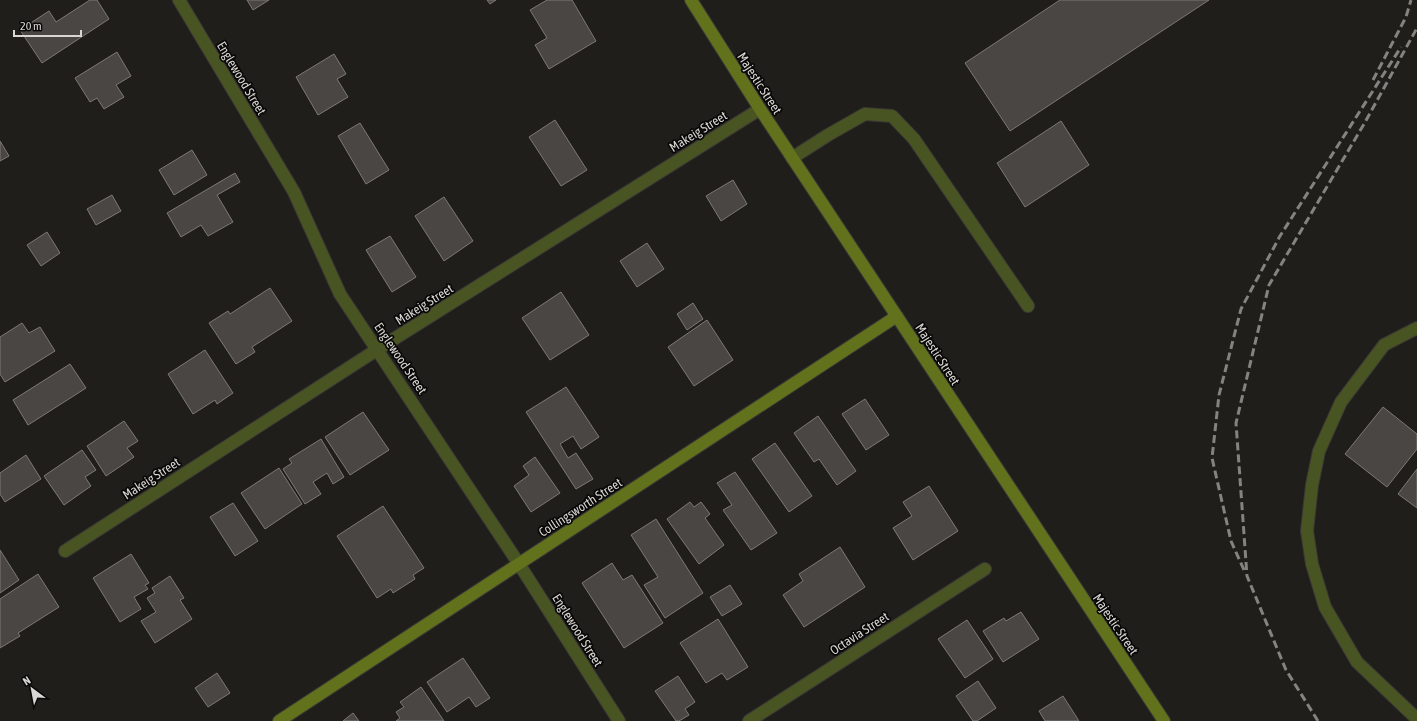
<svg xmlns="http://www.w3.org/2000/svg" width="1417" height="721" viewBox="0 0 1417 721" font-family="'Asap Condensed',sans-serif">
<rect width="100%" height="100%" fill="#201e1b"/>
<path fill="#494643" stroke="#7d7976" d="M90 0H97L109 19 42 63 20 30 49 11 56 22Z
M247 0H269L253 10Z
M487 0H496L490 4Z
M547 0H572L596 41 549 69 535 45 547 38 530 10Z
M1060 0H1209L1010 131 965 63Z
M117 52 131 76 116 85 124 97 104 109 97 98 90 102 75 78Z
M334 54 346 74 337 79 348 97 318 115 296 77Z
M555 120 587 170 561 186 529 137Z
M1061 121 1089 165 1025 207 997 163Z
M360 123 389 170 366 184 338 136Z
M0 141 9 156 0 161Z
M192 150 207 175 174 195 159 170Z
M235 173 240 182 217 195 233 222 208 236 201 225 181 237 167 213Z
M733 180 747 204 721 221 706 196Z
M112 195 121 211 96 225 87 209Z
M444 197 473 241 444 261 415 216Z
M47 232 60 253 41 266 27 245Z
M390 236 416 277 392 292 366 250Z
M647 243 664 269 637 287 620 261Z
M270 288 292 321 252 347 255 352 236 364 209 323 228 311 230 314Z
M561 292 589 335 550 360 522 318Z
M693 303 703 319 687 330 677 314Z
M707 320 733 360 694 386 668 347Z
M22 323 29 333 40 327 55 351 5 382 0 374V337Z
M205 350 233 393 217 404 215 400 193 414 168 374Z
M70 364 86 388 28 425 13 400Z
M566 387 599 437 581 449 573 436 560 444 568 458 576 453 593 479 576 489 526 412Z
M865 399 889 435 866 450 842 414Z
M1383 407 1417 434V449L1387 487 1345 454Z
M363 412 389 450 350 475 325 437Z
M818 416 856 471 837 485 819 459 814 462 794 433Z
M124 421 138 441 127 448 134 457 106 476 87 446Z
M321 439 344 477 333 484 327 473 313 482 321 494 305 504 283 469 292 463 289 459Z
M775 443 812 496 789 512 752 459Z
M82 450 96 470 85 477 91 486 64 505 44 476Z
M26 455 41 479 5 502 0 494V473Z
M535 457 560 493 531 512 514 486 529 475 523 466Z
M279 468 302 504 265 529 241 493Z
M1417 469V508L1398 494Z
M735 472 777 533 751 550 723 510 732 505 717 483Z
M929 486 958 531 913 560 893 528 912 516 903 502Z
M690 502 694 507 701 502 710 514 705 518 724 545 699 564 667 519Z
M233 503 258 541 235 556 210 517Z
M383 506 424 568 413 575 415 579 393 593 391 589 377 598 337 536Z
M656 519 703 593 665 618 644 585 658 577 631 535Z
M840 547 865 587 804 627 783 595 803 581 799 574Z
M0 550 19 580 0 593Z
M131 554 149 583 145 585 148 589 134 597 141 609 120 622 93 578Z
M612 563 623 580 632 575 663 623 624 648 582 583Z
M38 574 59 607 18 633 20 636 0 648V599Z
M170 576 184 598 180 600 192 619 155 643 141 621 156 612 147 598 155 593 152 588Z
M730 585 742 604 722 616 710 597Z
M1021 612 1039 639 1003 662 983 631 1004 618 1006 621Z
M718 619 748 667 727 680 722 673 706 683 680 643Z
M967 620 993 659 965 678 938 639Z
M463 658 490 698 476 707 469 697 447 712 427 682Z
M217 673 230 693 208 707 195 688Z
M678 676 695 702 685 709 689 715 679 721H676L655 691Z
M978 681 996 708 977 721H973L956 696Z
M421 687 444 721H396L400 718 396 712 404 707 400 702Z
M1063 696 1079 721H1045L1039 711Z
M353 713 359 721H343Z"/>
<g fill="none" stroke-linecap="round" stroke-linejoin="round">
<defs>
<path id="lane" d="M792 158 828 135 865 114 892 116 914 139 1028 306
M1417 328 1384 345 1341 402 1319 451 1312 485 1307 531 1312 564 1325 607 1357 662 1417 719"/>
<path id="street" d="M179 0 294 192 340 294 519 564 619 721
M65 551 378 349 760 109
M749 721 985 569"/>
<path id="secondary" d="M691 0 760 109 1164 721
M279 721 897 316"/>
</defs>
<use href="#lane" stroke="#3a3835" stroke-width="14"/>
<use href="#street" stroke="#3a3835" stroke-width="14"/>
<use href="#secondary" stroke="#3a3835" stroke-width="14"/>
<use href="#lane" stroke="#495423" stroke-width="12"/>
<use href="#street" stroke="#495423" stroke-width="12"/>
<use href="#secondary" stroke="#61711c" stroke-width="12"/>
<path stroke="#848380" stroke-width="3" stroke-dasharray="8 4" stroke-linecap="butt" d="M1373 80 1406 17 1411 0
M1244 570 1231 541 1212 458 1219 395 1241 309 1280 236 1401 47
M1318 721 1286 670 1247 576 1236 423 1269 285 1364 124 1417 28"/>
</g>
<g text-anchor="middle" stroke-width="3.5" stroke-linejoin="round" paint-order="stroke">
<g font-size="13" fill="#d8d7d4" stroke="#090807">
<text transform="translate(242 78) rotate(59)" y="5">Englewood Street</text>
<text transform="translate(760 83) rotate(57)" y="5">Majestic Street</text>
<text transform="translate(698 131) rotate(-32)" y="5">Makeig Street</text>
<text transform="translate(424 304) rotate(-32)" y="5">Makeig Street</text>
<text transform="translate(938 354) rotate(57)" y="5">Majestic Street</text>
<text transform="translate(401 358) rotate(56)" y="5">Englewood Street</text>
<text transform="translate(151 478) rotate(-33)" y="5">Makeig Street</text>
<text transform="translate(580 507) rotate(-33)" y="5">Collingsworth Street</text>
<text transform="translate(1116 624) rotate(56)" y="5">Majestic Street</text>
<text transform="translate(578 630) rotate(58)" y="5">Englewood Street</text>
<text transform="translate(859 633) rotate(-33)" y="5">Octavia Street</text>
</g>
</g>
<g transform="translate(32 689) rotate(328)" stroke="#090807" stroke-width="3" paint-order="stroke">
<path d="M0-3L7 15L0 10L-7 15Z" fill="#d8d7d4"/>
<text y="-6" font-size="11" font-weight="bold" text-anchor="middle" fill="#d8d7d4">N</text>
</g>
<path d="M14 30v6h67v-6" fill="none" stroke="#d8d7d4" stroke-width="2"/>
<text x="20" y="30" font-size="12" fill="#d8d7d4" stroke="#090807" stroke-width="3" paint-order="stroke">20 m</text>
</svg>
